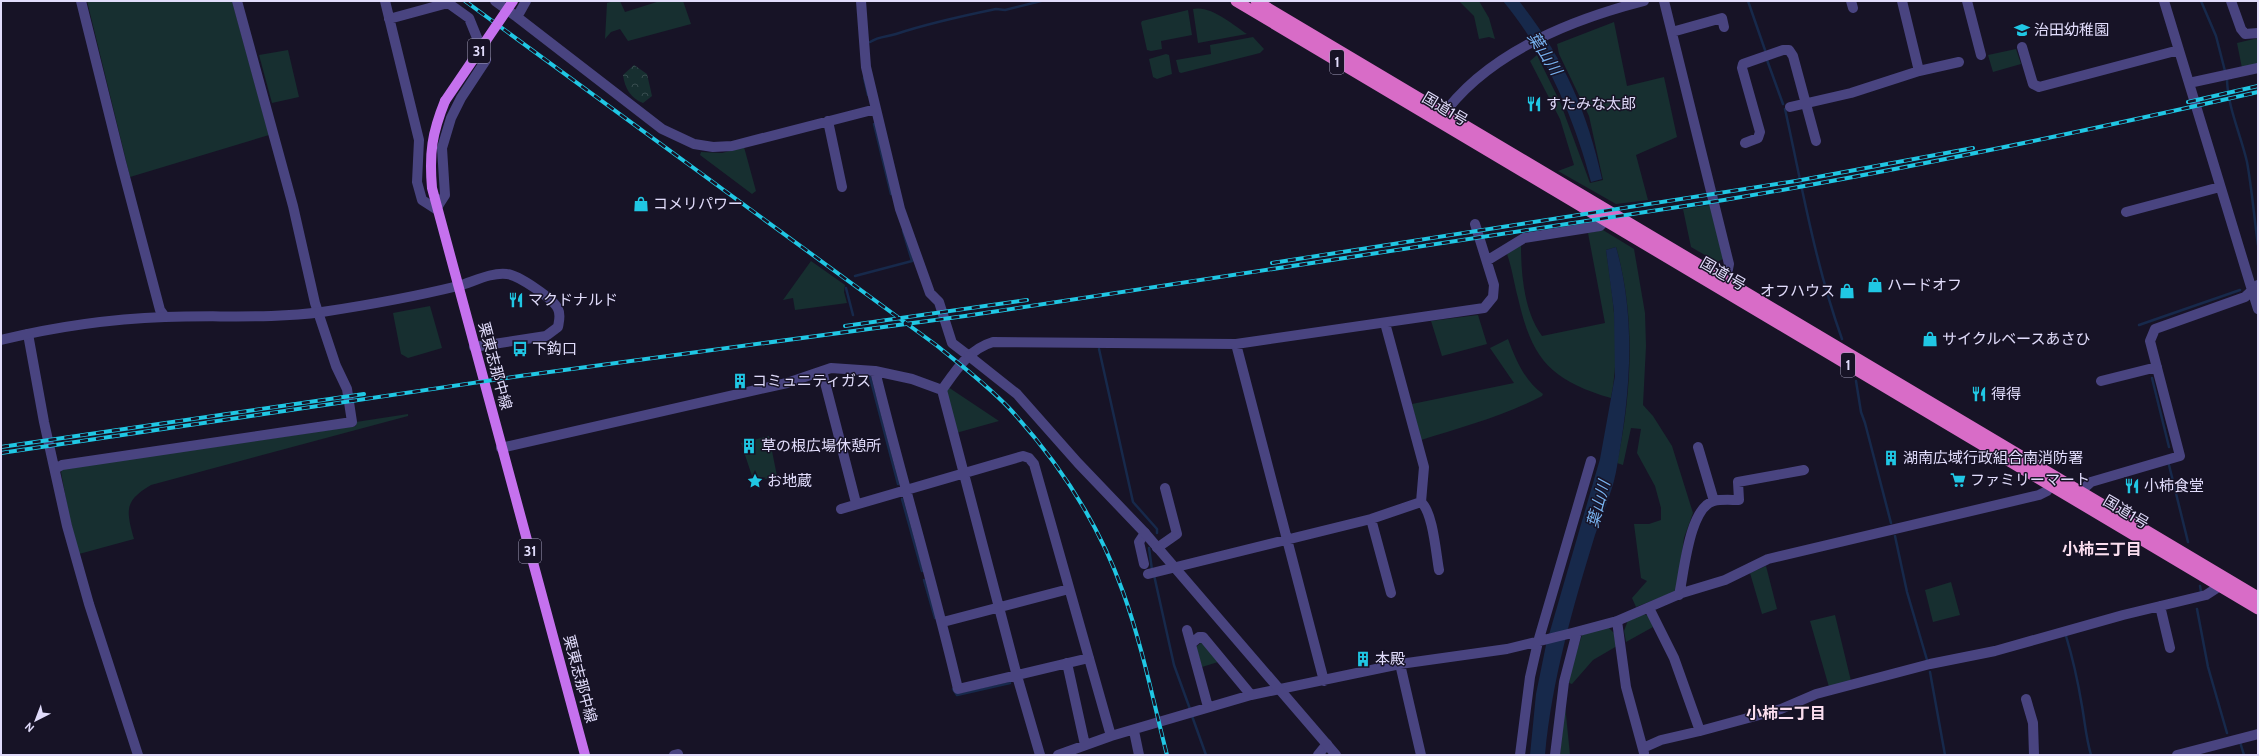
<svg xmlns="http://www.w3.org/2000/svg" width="2259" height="756" viewBox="0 0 2259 756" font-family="Cabin,'Noto Sans JP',sans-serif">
<defs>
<pattern id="forest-crowns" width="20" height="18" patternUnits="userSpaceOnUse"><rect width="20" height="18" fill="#172f30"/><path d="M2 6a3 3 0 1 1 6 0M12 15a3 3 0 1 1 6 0" fill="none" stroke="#384d4f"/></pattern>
</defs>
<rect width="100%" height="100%" fill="#171326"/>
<path fill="#172f30" d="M87 1H232L269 135 130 177Z
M614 1H620L625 12 660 1H683L691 24 628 41 620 29 611 32 605 39 607 3Z
M1459 1H1479L1489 18 1495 39 1489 37 1479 39 1474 16Z
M1193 9C1211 5 1233 25 1247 34L1198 43Z
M1188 10 1192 35 1161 41 1162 49 1151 51 1147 50 1141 23 1142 21Z
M1614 22 1627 86 1664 77 1677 137 1636 155 1648 200 1616 204 1558 171 1574 165 1560 119 1530 61 1537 55 1560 102 1590 183 1603 180 1589 116 1559 54 1557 44Z
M1253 37 1264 49 1260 53 1181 73 1179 72 1176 60 1211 54 1210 45Z
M2258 38V65L2242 68 2237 43Z
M2016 49 2021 64 1993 72 1988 55Z
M288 50 299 97 272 103 259 55Z
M1166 54 1169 55 1172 74 1157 79 1153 77 1149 59Z
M744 147 756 191 752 194 700 155 701 152 722 153Z
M1710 205 1723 259 1717 262 1691 247 1683 209Z
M1603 230 1634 249 1645 313 1646 346 1643 405 1653 416 1672 446 1693 513 1684 538 1677 591 1636 607 1632 598 1647 581 1641 578 1634 524H1649L1661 520V508L1655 486 1637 453 1641 429 1631 428 1623 465 1617 463C1632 393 1636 317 1616 247L1606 250C1613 299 1621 349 1611 398 1550 380 1532 359 1518 298 1514 283 1512 268 1507 254L1521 244C1521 275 1524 311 1542 336L1605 323 1588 233Z
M811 261 845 285 844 292 847 303 795 310 793 298 783 300Z
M430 306 442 348 408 358 401 354 393 313Z
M1478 315 1487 344 1442 356 1431 321Z
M1508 339C1516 360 1524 380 1543 394L1542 396C1504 416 1463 427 1421 440L1412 404 1514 383 1490 348Z
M948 387 999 421 956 433 946 389Z
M408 414V416L151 485C124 501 126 510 134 539L79 554 69 516 61 472 63 469 356 426V422Z
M769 436 777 476 754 482 741 443Z
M1766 566 1777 609 1762 614 1750 573Z
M1951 582 1960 615 1933 622 1925 590Z
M1644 614 1649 616 1653 627 1626 642 1624 631 1628 620Z
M1835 615 1851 681 1829 687 1810 621Z
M1608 627 1614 633 1617 646 1593 660 1572 684 1569 683 1572 666 1582 635Z
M1202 642 1218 662 1202 667 1196 647Z
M1565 705 1570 755H1560Z"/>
<path fill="url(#forest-crowns)" d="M634 65 647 74 652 96 643 103C630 98 625 88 623 75Z"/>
<path fill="#17294b" d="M1503 1H1519C1563 57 1587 110 1602 179L1591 182C1574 117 1546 53 1503 1Z
M1616 247C1637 320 1630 398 1616 472 1612 493 1602 514 1595 535 1573 607 1552 679 1545 755H1530L1536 694 1546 645 1600 459 1615 376 1614 311 1606 250Z"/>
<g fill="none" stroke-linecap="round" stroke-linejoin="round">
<path stroke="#17294b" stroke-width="2.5" d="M1748 1 1765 50
M2201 1 2216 36 2225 71
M870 42C879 36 887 37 896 34 929 23 962 16 996 9L1005 10 1041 1
M1767 60 1783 104
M864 78 868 95
M2227 78C2227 106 2241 135 2247 162 2252 189 2254 217 2258 245
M1785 109C1802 186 1815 264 1842 339
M874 124 891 194
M855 276 912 261 903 231
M846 288 853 315
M2139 325 2240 290
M1099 349 1133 502 1157 529V533
M870 377 898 484
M2152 378 2169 447
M1856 381 1861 412 1865 423 1891 523
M2169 465 2188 542
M902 499 922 571
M1895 536 1907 592 1927 660
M1149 548 1152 570
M1154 575 1174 665 1190 709
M924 580 935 618
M2200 586 2201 592
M2197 609 2208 667 2227 733
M2066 636C2073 659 2078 682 2082 706 2085 723 2086 738 2091 755
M1930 672 1945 755
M953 689 957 695 1010 683
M1192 716 1206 755
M2240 742 2244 755"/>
<path stroke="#494480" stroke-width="10" d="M81 1 121 162 160 310 165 317
M385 1 419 140 417 182 422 200 436 209 445 195 442 148 451 118 461 98 486 60 469 18 448 3 389 19
M495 1 517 17 526 1
M861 1 866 67 876 109 900 209 930 293 939 302 952 343 969 356
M1664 1 1729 264 1726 279 1722 286
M1851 1 1853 8
M1967 1 1981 55
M2164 1 2252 290
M2231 1 2241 29 2245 34 2258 33
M517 17 662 129 694 144 713 147 732 146 876 109
M1672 32 1722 18 1724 27
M2022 47 2033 84 2039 87 2179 50
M1919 71 1959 62
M2189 83 2258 68
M1790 107 1851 93 1919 71 1902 1
M828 121 842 187
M1745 143 1758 138 1760 132 1742 68 1743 64 1783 50H1789L1793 56 1816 141
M2126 212 2220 187
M1488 260 1524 238 1600 226 1604 222
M1385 323 1424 467 1421 502
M28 334 44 422 67 526 89 604 138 755
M1236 344 1324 681
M822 371 856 503
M875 371C901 477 933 582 958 689L1089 658
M2101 381 2157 367
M1698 447 1714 501
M501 448 787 383 831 368 875 371 912 379 942 390
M55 469 62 465 352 422 347 389 336 366 315 303 293 206 237 1
M2081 491 2091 482 2180 456 2150 341 2155 329 2245 297 2258 285
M1421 502C1433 512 1436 554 1439 570
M841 509 1023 456 1029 458 1034 464 1111 736
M1371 519 1391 593
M1157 548 1177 534 1165 488
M1144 564 1139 542 1145 533
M1148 574 1371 519 1421 502
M1679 595C1684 574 1689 507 1714 501 1721 499 1731 500 1739 500L1738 482 1804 470
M2160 606 2170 648
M1649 608 1674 658 1700 731
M1617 621 1626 687 1644 753
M943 622 1069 589
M1187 630 1208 707
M1191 644 1199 637H1203L1251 695
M1067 663 1085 745
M1400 664 1421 755
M2026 699 2033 723 2034 755
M1134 731 1139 755
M1643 748 1661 740 1700 731 1781 709 1816 694 1930 664 1995 651 2123 615 2206 595 2220 586
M674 755 678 754
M1040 755 1017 676 942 390C956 370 969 349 993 342L1236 344 1484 308 1493 297 1494 285 1475 224
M1058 755 1111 736 1251 695 1400 664 1507 649 1572 633 1617 621 1682 593 1725 580 1768 559 2039 495 2047 491 2051 484
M1318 755 1327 744
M1520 755 1530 677 1538 642 1591 461
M1555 755 1564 682 1577 632
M2177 755 2258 734"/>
<path stroke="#494480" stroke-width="10" d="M1440 119C1485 54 1570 20 1644 1
M2252 290 2258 309
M1 340C54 327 110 319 165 317 217 315 270 319 322 312 368 305 413 297 458 286 473 282 491 272 507 274 518 275 554 299 558 309 561 315 559 321 558 327L546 336 474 347
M969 356 1017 394 1078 463 1145 533 1336 755"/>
<path stroke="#c571ee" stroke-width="10" d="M445 101C432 133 429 153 432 188L585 755"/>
<path stroke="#d86cc7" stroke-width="11" d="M1236 1 2258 609
M1256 1 2258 597"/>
<defs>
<path id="rail" d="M465 1 936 345C961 365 987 385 1009 408 1058 461 1099 524 1123 592 1142 645 1153 700 1167 755
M2188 102 2258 86
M1272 263 1796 181 1973 148
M845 326 1027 300
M1 447 364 394
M1 453 520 376 965 316 1724 200C1903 170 2081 132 2258 92"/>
</defs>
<use href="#rail" stroke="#20c7e4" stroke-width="4"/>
<use href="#rail" stroke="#171326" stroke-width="2.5" stroke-dasharray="8" stroke-linecap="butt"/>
<path stroke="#c571ee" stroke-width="10" d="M445 101 513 1"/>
</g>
<defs>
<symbol id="school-bare" viewBox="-9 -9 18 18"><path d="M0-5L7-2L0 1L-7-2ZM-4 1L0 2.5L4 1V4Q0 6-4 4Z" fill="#20c7e4" stroke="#171326" stroke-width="2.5" paint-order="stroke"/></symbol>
<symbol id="restaurant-bare" viewBox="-9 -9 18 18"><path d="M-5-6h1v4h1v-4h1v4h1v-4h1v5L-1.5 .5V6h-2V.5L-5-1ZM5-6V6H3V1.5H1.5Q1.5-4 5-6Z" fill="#20c7e4" stroke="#171326" stroke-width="2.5" paint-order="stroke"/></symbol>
<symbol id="shop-bare" viewBox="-9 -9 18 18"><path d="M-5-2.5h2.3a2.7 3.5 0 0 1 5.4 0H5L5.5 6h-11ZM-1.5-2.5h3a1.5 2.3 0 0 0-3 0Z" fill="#20c7e4" stroke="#171326" stroke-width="2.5" paint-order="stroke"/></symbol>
<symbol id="bus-bare" viewBox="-9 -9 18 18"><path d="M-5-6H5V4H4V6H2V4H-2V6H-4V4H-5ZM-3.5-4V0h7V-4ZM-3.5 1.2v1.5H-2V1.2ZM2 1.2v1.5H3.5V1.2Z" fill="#20c7e4" stroke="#171326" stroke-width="2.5" paint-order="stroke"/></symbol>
<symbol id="building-bare" viewBox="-9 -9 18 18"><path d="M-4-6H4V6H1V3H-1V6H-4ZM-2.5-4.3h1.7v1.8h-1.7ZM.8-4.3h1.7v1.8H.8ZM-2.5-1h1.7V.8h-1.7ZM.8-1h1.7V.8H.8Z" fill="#20c7e4" stroke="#171326" stroke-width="2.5" paint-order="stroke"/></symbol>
<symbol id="supermarket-bare" viewBox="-9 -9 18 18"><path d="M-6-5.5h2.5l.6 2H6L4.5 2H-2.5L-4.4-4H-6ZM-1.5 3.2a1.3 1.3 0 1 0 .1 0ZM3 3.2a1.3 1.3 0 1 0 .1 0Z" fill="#20c7e4" stroke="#171326" stroke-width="2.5" paint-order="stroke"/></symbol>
<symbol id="sight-bare" viewBox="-9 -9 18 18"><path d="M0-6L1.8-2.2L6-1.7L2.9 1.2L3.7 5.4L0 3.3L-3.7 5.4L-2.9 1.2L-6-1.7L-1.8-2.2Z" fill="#20c7e4" stroke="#171326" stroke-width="2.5" paint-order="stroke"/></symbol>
</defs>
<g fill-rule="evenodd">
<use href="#school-bare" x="2011" y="19" width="22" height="22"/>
<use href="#restaurant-bare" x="1523" y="93" width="22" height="22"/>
<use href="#shop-bare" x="630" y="193" width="22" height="22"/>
<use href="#shop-bare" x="1864" y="274" width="22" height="22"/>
<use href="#shop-bare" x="1836" y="280" width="22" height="22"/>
<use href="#restaurant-bare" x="505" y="289" width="22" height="22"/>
<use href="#shop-bare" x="1919" y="328" width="22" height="22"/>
<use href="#bus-bare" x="509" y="338" width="22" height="22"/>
<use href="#building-bare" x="729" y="370" width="22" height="22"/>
<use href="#restaurant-bare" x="1968" y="383" width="22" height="22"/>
<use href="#building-bare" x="738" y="435" width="22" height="22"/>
<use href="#building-bare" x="1880" y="447" width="22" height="22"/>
<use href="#supermarket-bare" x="1947" y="469" width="22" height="22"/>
<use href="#sight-bare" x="744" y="470" width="22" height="22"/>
<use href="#restaurant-bare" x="2121" y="475" width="22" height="22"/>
<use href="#building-bare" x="1352" y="648" width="22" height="22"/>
</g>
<g text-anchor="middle" stroke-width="3" stroke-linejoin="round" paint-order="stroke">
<g fill="#171326" stroke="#a4a0bb" stroke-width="1">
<rect x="468" y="39" width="22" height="24" rx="3"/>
<rect x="1330" y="50" width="14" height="24" rx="3"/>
<rect x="1841" y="353" width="14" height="24" rx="3"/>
<rect x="519" y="539" width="22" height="24" rx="3"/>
</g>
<g font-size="14" font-weight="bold" fill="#e1dcfb">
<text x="479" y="56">31</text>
<text x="1337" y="67">1</text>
<text x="1848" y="370">1</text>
<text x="530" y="556">31</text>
</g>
<g font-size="15" fill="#e1dcfb" stroke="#171326" text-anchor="start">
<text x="2034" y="35">治田幼稚園</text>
<text x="1546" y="109">すたみな太郎</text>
<text x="653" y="209">コメリパワー</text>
<text x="1887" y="290">ハードオフ</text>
<text x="1835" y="296" text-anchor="end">オフハウス</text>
<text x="528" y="305">マクドナルド</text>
<text x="1942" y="344">サイクルベースあさひ</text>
<text x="532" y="354">下鈎口</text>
<text x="752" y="386">コミュニティガス</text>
<text x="1991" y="399">得得</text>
<text x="761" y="451">草の根広場休憩所</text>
<text x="1903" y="463">湖南広域行政組合南消防署</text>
<text x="1970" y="485">ファミリーマート</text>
<text x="767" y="486">お地蔵</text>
<text x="2144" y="491">小柿食堂</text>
<text x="1375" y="664">本殿</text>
</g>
<g font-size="15" fill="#e1dcfb" stroke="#171326">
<text transform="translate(1445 109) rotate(31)" y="5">国道1号</text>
<text transform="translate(1723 274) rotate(30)" y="5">国道1号</text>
<text transform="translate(495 366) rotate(75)" y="5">栗東志那中線</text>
<text transform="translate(2126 512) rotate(31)" y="5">国道1号</text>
<text transform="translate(580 679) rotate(75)" y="5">栗東志那中線</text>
</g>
<g font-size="16" font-style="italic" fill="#77b1ee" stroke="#171326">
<text transform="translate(1545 53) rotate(57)" y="6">葉山川</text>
<text transform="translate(1598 504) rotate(-75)" y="6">葉山川</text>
</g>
<g font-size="16" font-weight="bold" fill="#fbdeef" stroke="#171326">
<text x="2102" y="555">小柿三丁目</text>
<text x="1786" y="719">小柿二丁目</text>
</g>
</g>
<rect width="2259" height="756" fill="none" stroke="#e1dcfb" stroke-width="4"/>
<g transform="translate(36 720) rotate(222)" stroke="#171326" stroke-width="3" paint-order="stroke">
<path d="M0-3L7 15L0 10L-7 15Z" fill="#e1dcfb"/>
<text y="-6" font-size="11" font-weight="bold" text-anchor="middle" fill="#e1dcfb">N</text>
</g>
</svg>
